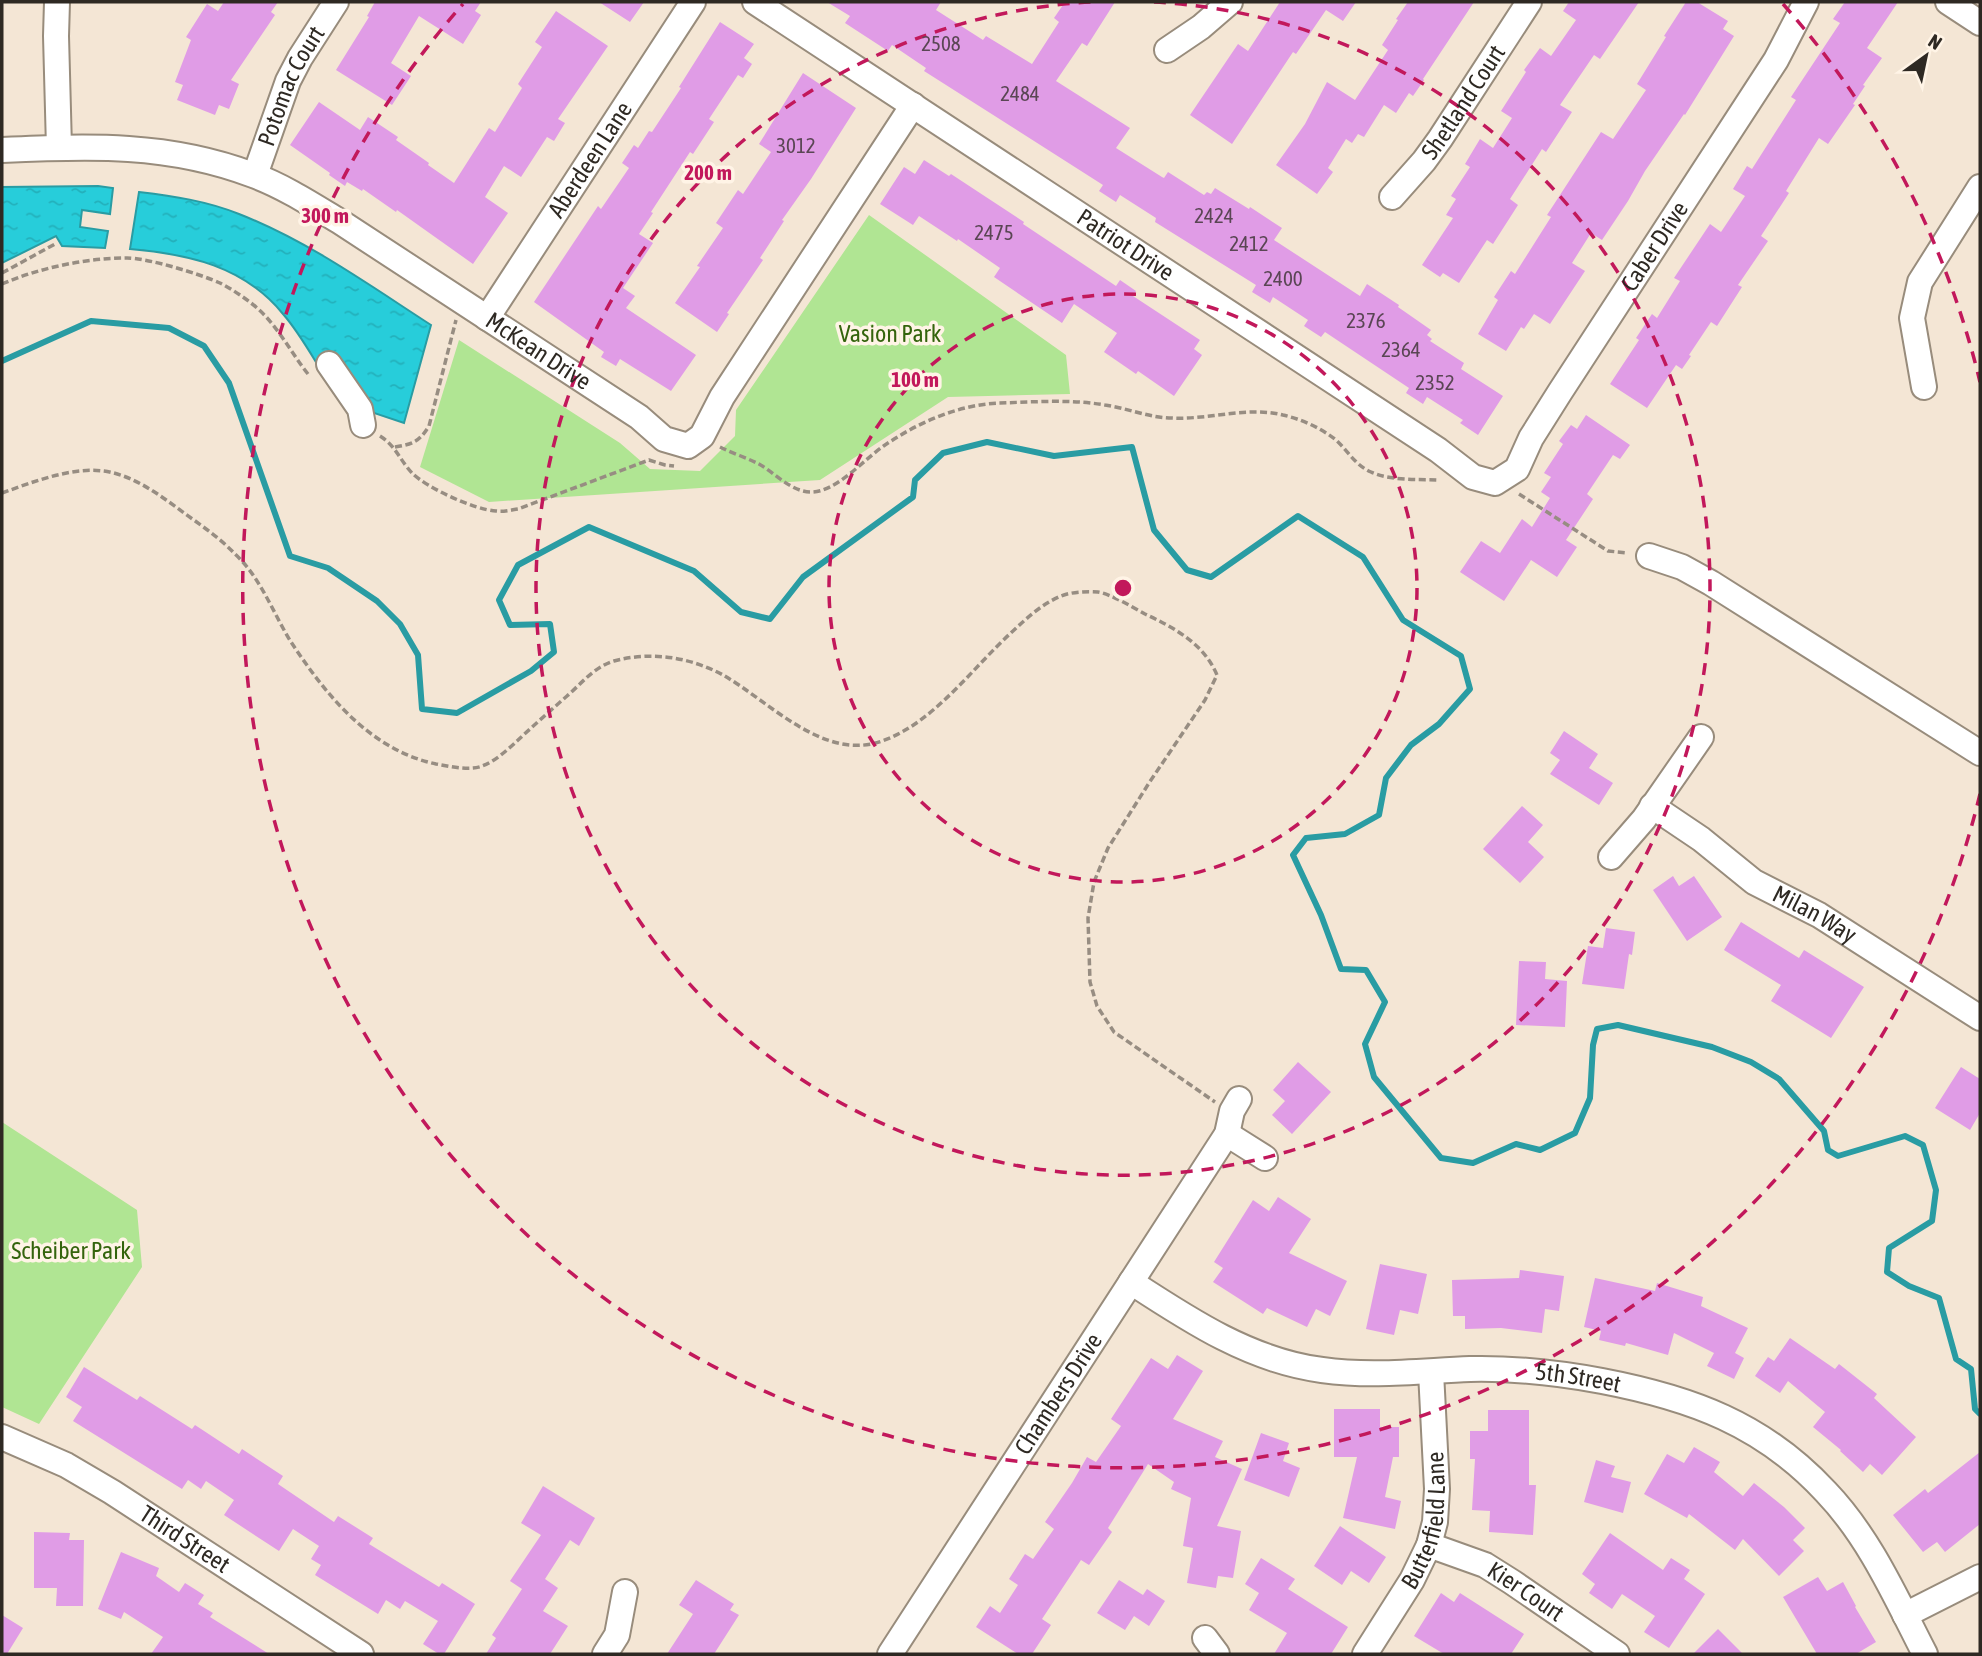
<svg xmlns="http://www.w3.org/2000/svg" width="1982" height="1656" viewBox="0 0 1982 1656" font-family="'Asap Condensed',sans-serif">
<defs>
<pattern id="water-ripples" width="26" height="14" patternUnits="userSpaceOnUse" patternTransform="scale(1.75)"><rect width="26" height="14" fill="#27cdda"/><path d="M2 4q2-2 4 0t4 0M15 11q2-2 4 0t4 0" fill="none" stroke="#23b0bb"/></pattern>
</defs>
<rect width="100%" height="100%" fill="#f4e6d5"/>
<path fill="#b0e593" d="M869 215 1066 355 1070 394 948 397 820 480 489 502 420 467 459 340 620 443 650 469 700 471 735 436 736 410Z
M2 1122 137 1210 142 1267 39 1424 2 1407Z"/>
<path fill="url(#water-ripples)" stroke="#299ca3" stroke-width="2" d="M98 186 113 188 110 214 82 210 80 227 108 231 105 248 62 246 56 236 2 263V187Z
M139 192C173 196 207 201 239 214 308 241 369 285 431 325L404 423 374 413 335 360 319 367C308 349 297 330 283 314 244 266 188 254 130 249Z"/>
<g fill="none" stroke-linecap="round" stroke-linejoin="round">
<path stroke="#299ca3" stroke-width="6" d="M2 361 91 321 169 328 204 346 229 383 290 556 328 568 377 601 400 624 418 655 422 709 457 713 531 671 554 652 550 624 510 625 499 600 518 565 589 527 694 571 741 612 770 619 803 577 913 497 915 480 943 453 987 442 1054 456 1132 447 1154 530 1187 570 1211 577 1298 516 1363 557 1403 620 1461 656 1470 689 1439 724 1411 745 1386 778 1379 815 1345 834 1306 838 1293 855 1321 915 1341 969 1366 970 1385 1002 1365 1044 1374 1077 1441 1158 1473 1163 1516 1144 1540 1150 1575 1133 1590 1098 1593 1045 1597 1029 1618 1025 1712 1047 1751 1062 1779 1079 1824 1131 1828 1150 1838 1156 1905 1136 1923 1145 1936 1190 1932 1221 1889 1248 1887 1272 1909 1286 1939 1298 1956 1359 1971 1369 1975 1409 1980 1414"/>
</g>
<path fill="#e09ce6" d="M224 2H278L271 12 275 15 231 80 239 84 229 109 219 105 215 115 177 100 183 85 175 82 191 40 186 37 207 4 218 11Z
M375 2H481L475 11 481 15 463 44 419 16 391 63 411 76 392 105 336 70 369 17 367 16Z
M599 2H644L630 22Z
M827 2H941L936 10 983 40 986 36 1032 64 1059 22 1054 18 1065 2H1115L1087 46 1082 43 1056 81 1130 128 1116 148 1162 177 1164 178 1168 172 1204 195 1207 192 1211 194 1215 188 1249 209 1250 207 1282 228 1274 240 1360 296 1367 284 1399 305 1398 307 1431 330 1427 335 1432 339 1430 341 1464 363 1461 369 1503 396 1478 435 1460 423 1463 420 1427 397 1423 404 1406 393 1409 388 1325 332 1321 337 1304 326 1308 320 1273 297 1270 303 1252 292 1256 285 1155 222 1156 218 1120 195 1116 202 1099 191 1103 185 924 71 926 68 892 45 888 51 845 23 850 16Z
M1280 2H1356L1343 21 1326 10 1296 54 1293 52 1232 144 1190 115 1238 44 1248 51Z
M1408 2H1474L1423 79 1424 80 1413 96 1409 93 1396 113 1384 105 1364 137 1358 134 1352 143 1346 139 1328 168 1333 172 1317 194 1276 165 1305 124 1327 82 1355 100 1388 50 1382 45 1398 20 1396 19Z
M1569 2H1639L1600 59 1594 55 1560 105 1572 112 1546 152 1542 149 1510 199 1518 205 1493 244 1487 240 1459 283 1443 273 1440 277 1422 265 1453 218 1446 215 1456 199 1451 196 1470 167 1465 164 1480 139 1493 148 1512 118 1501 111 1526 72 1524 70 1540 48 1551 56 1576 20 1563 11Z
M1686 2H1697L1728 21 1723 29 1734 36 1685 115 1684 114 1645 171 1628 201 1602 240 1591 233 1572 263 1585 271 1550 324 1534 314 1524 329 1521 327 1506 351 1478 334 1498 300 1494 297 1511 271 1515 274 1551 217 1547 215 1601 132 1613 139 1646 90 1637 84 1666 37 1664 36Z
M1845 2H1898L1867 48 1882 58 1863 85 1865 86 1853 104 1855 105 1828 144 1819 138 1786 191 1789 193 1761 236 1768 241 1738 285 1742 287 1717 326 1711 322 1689 355 1691 356 1682 369 1676 365 1647 408 1610 384 1639 340 1636 338 1652 314 1657 318 1680 281 1674 278 1710 224 1721 232 1745 196 1733 189 1747 166 1752 169 1796 100 1791 97 1840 23 1833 19Z
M556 11 608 46 558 119 565 123 554 141 547 137 521 177 504 166 485 197 508 213 473 264 397 210 396 212 363 189 362 191 347 182 345 186 329 175 330 173 290 145 319 102 360 130 368 117 398 137 396 140 429 163 428 165 454 183 489 128 495 132 522 88 518 84 542 47 535 42Z
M720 22 754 44 744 58 752 64 743 78 738 75 709 119 714 122 693 154 690 152 651 212 653 213 639 234 653 243 623 288 635 296 626 308 696 355 671 391 620 359 616 366 601 357 604 352 534 302 598 206 601 209 629 168 622 163 634 145 638 148 649 131 652 132 681 88 679 87Z
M803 73 856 108 811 179 782 220 784 221 760 258 763 260 727 313 729 314 717 332 675 303 700 267 697 266 723 228 716 223 738 190 743 194 771 152 759 144Z
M924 160 949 176 951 174 986 197 1024 222 1023 224 1116 286 1120 280 1136 291 1133 296 1200 340 1194 349 1202 355 1174 396 1138 371 1136 374 1104 352 1117 333 1074 304 1062 323 994 277 1000 268 958 239 957 241 919 216 913 225 880 204 904 167 915 174Z
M1586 415 1630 445 1620 459 1613 455 1587 494 1593 499 1566 540 1577 547 1557 577 1531 560 1504 601 1460 572 1481 541 1500 553 1522 519 1532 527 1550 498 1541 492 1551 477 1544 473 1563 444 1559 441 1571 425 1577 429Z
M1564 731 1598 754 1589 768 1613 783 1599 805 1550 774 1560 760 1550 753Z
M1522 806 1543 825 1528 842 1544 857 1520 883 1483 849Z
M1673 876 1679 886 1694 876 1722 917 1687 941 1653 890Z
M1741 922 1799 958 1804 950 1864 987 1831 1038 1771 1001 1781 985 1724 950Z
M1606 928 1635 932 1632 955 1629 954 1624 989 1582 984 1588 946 1603 948Z
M1519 961 1546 962 1545 979 1567 981 1565 1027 1516 1025Z
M1298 1062 1331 1092 1292 1134 1272 1115 1285 1101 1273 1090Z
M1961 1067 1980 1079V1113L1970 1130 1935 1108Z
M1278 1197 1311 1219 1289 1253 1347 1281 1330 1316 1316 1309 1307 1327 1267 1308 1263 1314 1213 1282 1223 1268 1214 1262 1253 1200 1269 1211Z
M1380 1264 1427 1274 1418 1314 1400 1310 1394 1335 1366 1329Z
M1520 1270 1564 1276 1559 1311 1545 1309 1542 1333 1501 1328 1465 1329V1316H1453L1452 1280 1519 1278Z
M1595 1278 1655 1291 1657 1283 1703 1297 1701 1306 1748 1328 1735 1353 1744 1358 1734 1379 1707 1366 1714 1353 1674 1333 1668 1355 1626 1343 1625 1346 1599 1340 1601 1331 1584 1327Z
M1790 1338 1835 1369 1839 1364 1877 1394 1874 1398 1916 1437 1882 1475 1870 1464 1863 1472 1840 1451 1841 1450 1813 1427 1825 1412 1788 1381 1780 1393 1755 1376 1768 1357 1774 1361Z
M1177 1355 1203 1371 1173 1419 1223 1441 1215 1457 1242 1469 1217 1526 1241 1531 1233 1578 1218 1576 1216 1588 1187 1583 1193 1548 1183 1546 1191 1498 1171 1489 1174 1482 1148 1464 1108 1528 1112 1532 1089 1565 1081 1560 1042 1619 1051 1625 1032 1654H1018L976 1627 990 1606 1000 1613 1018 1585 1009 1579 1025 1554 1033 1559 1054 1529 1045 1522 1072 1483 1087 1457 1096 1462 1121 1426 1111 1419 1151 1358 1168 1369Z
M84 1367 137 1400 140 1396 192 1429 195 1425 239 1454 242 1449 283 1476 278 1484 334 1522 338 1516 373 1538 369 1544 439 1587 442 1583 475 1604 444 1654H439L423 1644 438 1621 405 1601 400 1609 386 1600 378 1614 315 1575 321 1565 311 1559 319 1546 293 1529 279 1551 224 1515 234 1500 206 1481 201 1489 188 1480 182 1489 73 1421 82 1407 66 1397Z
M1334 1409H1380V1427H1399V1457H1393L1385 1497 1401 1501 1395 1529 1343 1518 1357 1457H1334Z
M1488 1410H1529V1485H1536L1533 1535 1489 1532 1490 1511 1472 1510 1475 1459H1470V1431H1488Z
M1261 1433 1289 1443 1283 1461 1300 1468 1289 1497 1244 1480Z
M1694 1447 1720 1462 1714 1472 1743 1496 1754 1483 1784 1507 1805 1528 1793 1540 1804 1551 1779 1576 1743 1539 1735 1550 1689 1514 1687 1518 1644 1494 1667 1454 1684 1463Z
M1980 1452V1524L1945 1552 1937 1542 1923 1552 1893 1515 1925 1489 1928 1493Z
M1596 1460 1615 1466 1611 1477 1631 1482 1623 1513 1584 1502Z
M543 1486 595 1518 579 1546 570 1540 545 1579 558 1588 543 1611 568 1626 550 1654H486L496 1638 492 1635 522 1589 510 1581 541 1535 521 1523Z
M1340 1526 1386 1557 1369 1583 1351 1571 1342 1585 1314 1566Z
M34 1532 70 1533 69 1540H84L83 1606H56L57 1588H34Z
M1610 1533 1663 1570 1671 1558 1690 1570 1684 1579 1705 1594 1669 1648 1644 1632 1655 1616 1622 1594 1612 1609 1589 1593 1595 1584 1582 1574Z
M121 1552 159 1568 156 1576 179 1592 185 1583 204 1595 198 1604 213 1613 210 1617 269 1654H151L163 1637 124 1612 121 1619 98 1609Z
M1261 1558 1295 1579 1288 1589 1348 1627 1331 1654H1274L1287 1633 1249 1610 1259 1593 1245 1584Z
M1818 1577 1827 1591 1843 1582 1856 1606 1855 1607 1876 1642 1856 1654H1817L1783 1597Z
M696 1580 734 1604 730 1610 739 1615 714 1654H667L693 1614 679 1605Z
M1119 1580 1143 1595 1147 1589 1165 1601 1149 1626 1134 1616 1125 1630 1097 1613Z
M1441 1593 1454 1602 1460 1593 1524 1634 1511 1654H1444L1414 1636Z
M2 1615 23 1628 7 1654H2Z
M1718 1629 1743 1654H1693Z"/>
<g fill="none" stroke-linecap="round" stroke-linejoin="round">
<defs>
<g id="minor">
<path d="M57 2 56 36 59 148"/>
<path id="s1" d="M755 2 1438 450 1473 477 1495 483 1517 469 1531 438 1560 392 1776 60 1806 2"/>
<path d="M1948 2 1980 23"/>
<path d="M1167 50 1201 27 1230 2"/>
<path id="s2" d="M2 150C89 146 169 143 253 175 283 186 311 204 339 221L639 417 664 439 688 446 702 436 722 397 913 105"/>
<path id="s3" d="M255 175 288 81 300 58 336 2"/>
<path id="s4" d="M1392 197 1424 161 1440 139 1529 2"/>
<path id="s5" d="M487 318 693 2"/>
<path d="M329 364 360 409 363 425"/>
<path d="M1924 387 1912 318 1920 282 1980 187"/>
<path d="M1649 556 1682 567 1711 583 1980 753"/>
<path id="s6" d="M1652 806 1701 839 1754 882 1819 915 1980 1018"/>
<path d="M1611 857 1644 819 1701 737"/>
<path d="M1227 1134 1265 1158"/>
<path id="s7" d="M1131 1282C1189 1320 1251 1361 1322 1370 1372 1377 1420 1371 1470 1369 1515 1368 1559 1373 1602 1381 1691 1398 1763 1424 1826 1492 1870 1538 1896 1598 1925 1654"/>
<path id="s8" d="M2 1437 66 1465 112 1492 361 1654"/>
<path id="s9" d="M1429 1545 1485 1565 1512 1582 1617 1654"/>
<path d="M1905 1615 1980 1577"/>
<path d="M1205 1638 1217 1654"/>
<path d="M605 1654 617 1635 625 1592"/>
<path id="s10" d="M890 1654 1227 1134 1232 1111 1239 1099"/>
<path id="s11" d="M1365 1654 1412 1580 1429 1545 1435 1522 1437 1489 1431 1372"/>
</g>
</defs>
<use href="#minor" stroke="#988c7c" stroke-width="28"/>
<path stroke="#978d82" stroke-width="3.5" stroke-dasharray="7 3.5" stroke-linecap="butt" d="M2 273 55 244
M2 284C39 268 86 258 127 258 148 258 200 274 220 283 230 288 242 296 251 303 276 322 289 350 308 374
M380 436C396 446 399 459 412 473 427 488 475 510 496 511 504 512 511 510 518 509L649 460 665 465 674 466
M395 447C413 444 419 442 429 426L456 320
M720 447C732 453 747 458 759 464 775 473 790 491 810 492 836 493 864 459 885 445 919 422 958 405 999 403 1034 402 1070 399 1105 405 1127 408 1150 418 1172 418 1209 420 1247 406 1283 415 1301 419 1321 428 1336 440 1348 451 1355 465 1371 472 1390 481 1419 479 1439 480
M2 493C33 482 70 467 104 471 131 475 154 491 176 507 196 522 218 536 235 554 261 578 273 613 291 642 326 695 370 750 436 764 448 766 461 769 473 768 489 767 505 752 517 741 533 726 550 711 567 696 582 683 594 667 614 661 651 651 690 657 723 675 770 702 824 762 882 741 934 723 973 667 1013 631 1028 617 1042 604 1061 596 1071 592 1087 591 1098 592 1111 594 1132 607 1145 614 1175 628 1204 644 1217 675L1205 700 1149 783 1108 848 1094 882 1088 918 1090 982 1097 1006 1114 1032 1215 1102
M1519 494 1608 551 1628 553"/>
<use href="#minor" stroke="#fff" stroke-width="24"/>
</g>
<g fill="none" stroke="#c2185b" stroke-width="3.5" stroke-dasharray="12 9">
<circle cx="1123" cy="588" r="294"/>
<path d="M1154 2A587 587 0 1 1 1092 2"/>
<path d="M1980 794A881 881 0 1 1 463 4M1783 4A881 881 0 0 1 1980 382"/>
</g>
<g text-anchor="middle" stroke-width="7" stroke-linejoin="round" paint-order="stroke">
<g font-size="21" fill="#5a4654">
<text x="941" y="51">2508</text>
<text x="1020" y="101">2484</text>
<text x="796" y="153">3012</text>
<text x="1214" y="223">2424</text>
<text x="994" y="240">2475</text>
<text x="1249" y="251">2412</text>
<text x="1283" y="286">2400</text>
<text x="1366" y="328">2376</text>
<text x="1401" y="357">2364</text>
<text x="1435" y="390">2352</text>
</g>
<g font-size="24" fill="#2e2923" stroke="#fff4e6">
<text dy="8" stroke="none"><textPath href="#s3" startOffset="96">Potomac Court</textPath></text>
<text dy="8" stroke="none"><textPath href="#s4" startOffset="119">Shetland Court</textPath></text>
<text dy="8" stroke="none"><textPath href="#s5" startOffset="189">Aberdeen Lane</textPath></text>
<text dy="8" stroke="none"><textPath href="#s1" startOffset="443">Patriot Drive</textPath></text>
<text dy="8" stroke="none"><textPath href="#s1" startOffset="1172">Caber Drive</textPath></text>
<text dy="8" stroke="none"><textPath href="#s2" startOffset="590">McKean Drive</textPath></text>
<text dy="8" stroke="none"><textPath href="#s6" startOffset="196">Milan Way</textPath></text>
<text dy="8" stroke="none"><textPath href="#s7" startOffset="469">5th Street</textPath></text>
<text dy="8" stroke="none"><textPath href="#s10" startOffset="310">Chambers Drive</textPath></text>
<text dy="8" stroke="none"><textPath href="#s11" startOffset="150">Butterfield Lane</textPath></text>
<text dy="8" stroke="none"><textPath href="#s8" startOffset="210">Third Street</textPath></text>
<text dy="8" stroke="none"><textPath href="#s9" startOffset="108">Kier Court</textPath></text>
</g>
<g font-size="24" fill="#34640c" stroke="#fff4e6">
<text x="890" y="342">Vasion Park</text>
<text x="71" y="1259">Scheiber Park</text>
</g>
</g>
<circle cx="1123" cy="588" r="10" fill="#c2185b" stroke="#fff4e6" stroke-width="3.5"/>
<g font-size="21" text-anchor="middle" font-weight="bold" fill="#c2185b" stroke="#fff4e6" stroke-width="7" stroke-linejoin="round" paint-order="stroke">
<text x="708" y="180">200 m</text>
<text x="325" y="223">300 m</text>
<text x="915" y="387">100 m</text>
</g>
<rect width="1982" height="1656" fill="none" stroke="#2e2923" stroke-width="7"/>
<g transform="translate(1926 56) rotate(33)" stroke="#fff4e6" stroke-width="5" paint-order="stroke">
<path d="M0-5L12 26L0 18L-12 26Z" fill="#2e2923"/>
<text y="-10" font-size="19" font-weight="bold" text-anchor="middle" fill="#2e2923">N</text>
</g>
</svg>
